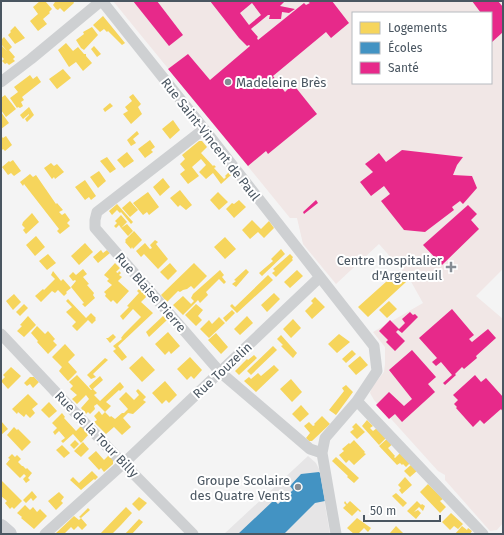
<svg xmlns="http://www.w3.org/2000/svg" width="504" height="535" viewBox="0 0 504 535" font-family="'Fira Sans',sans-serif">
<rect width="100%" height="100%" fill="#f4f4f4"/>
<path fill="#e6e5e6" d="M308 456 316 463 319 469 330 534H224Z"/>
<path fill="#f1e7e6" fill-rule="evenodd" d="M113 1H503V269L476 296 503 319V523L497 530 490 531 445 480V475L438 471 374 400 370 393 372 387 384 372 385 364V347L373 332 423 303 409 278 379 244 336 284 303 244 297 218H290ZM353 13H491V83H353Z"/>
<path fill="#f6d55c" d="M40 1H45L52 9 49 12 50 13 43 19 47 24 38 31 30 21 38 14 33 7Z
M54 1H73L74 3 64 12 60 8 58 10 56 9 53 5 55 2Z
M103 16 125 43 122 45 108 31 107 32 104 29 100 32 93 25Z
M15 26 25 38 15 44 8 35 11 32 10 31Z
M92 27 98 35 84 50 81 48 76 40 84 34 83 32Z
M4 37 12 47 9 50 15 57 13 59 15 61 9 65 7 63 5 64 2 61 4 59 1 56V45L7 51 1 44V40Z
M66 43 73 51 78 47 84 54H86V56L92 63 83 71 76 62 69 67 58 50Z
M94 46 101 54 97 57 91 49Z
M63 69 71 78 57 89 49 79Z
M30 75 33 79 37 76 41 82 22 97 24 100 21 102 23 106 20 108 18 107 17 108 10 98 18 92 14 87Z
M133 94 141 104 138 107 142 114 131 124 123 114 128 111 125 107 132 101 129 97Z
M5 95 16 109 6 117 1 110V98Z
M110 103 113 106 105 112 103 109Z
M29 107 34 115 27 122 25 119 29 115V114L23 119 20 115Z
M1 112 9 123 1 129Z
M173 120 180 130 170 139 162 129Z
M137 131 139 134 133 139 136 143 131 146 127 140Z
M1 136 3 138 6 136 12 145 5 151 3 149 1 151Z
M150 140 155 147 151 150 153 152 145 158 138 149Z
M199 141H202L207 147 201 153 213 166 214 165 216 167 214 168 224 179 226 177 225 176 229 172 231 175 221 184 213 173 206 179 199 172 206 165 201 159 192 167 199 176 188 184 180 174 185 170 180 164 185 159 182 155Z
M127 152 134 161 124 168 117 160Z
M107 157 116 169 110 173 100 161Z
M13 160 21 171 14 176 11 173 8 175 2 167 9 161 10 162Z
M51 163 54 166 57 164 64 172 55 179 54 177 52 179 44 168Z
M99 171 106 181 98 188 90 177Z
M30 174 33 177 36 175 56 204 57 203 63 210 59 212 62 215 65 213 70 220 67 223 70 226 60 234 57 231 59 229 24 184 23 186 20 182Z
M163 178 170 187 160 196 153 187Z
M85 180 96 196 91 200 89 197 85 200 75 187Z
M180 190 192 205 186 210 180 205 178 207 170 198Z
M148 192 159 207 149 215 147 212 143 215 133 203Z
M218 192 228 202 219 210 210 200Z
M239 200 246 207 234 218 226 209 232 203 234 204Z
M130 201 138 210 130 217 122 208Z
M117 204 133 222 131 224 121 212 120 213 117 210 112 215 109 211Z
M32 213 39 222 26 234 23 230 25 228 22 225 23 222Z
M121 215 127 222 121 228 119 225 116 228 114 226 117 223 115 221Z
M252 220 261 229 269 221 274 228 264 238 258 232 250 239 242 230Z
M127 224 133 231 128 236 121 228Z
M134 231 142 240 133 249 132 247 131 249 125 242 126 241 125 240Z
M36 236 45 247 35 256 26 245Z
M225 237 236 249 225 259 214 247Z
M155 240 158 242 156 244 168 259 158 269 144 254 141 257 136 251 145 243 150 249 152 248 150 245Z
M85 243 93 252 79 265 71 256Z
M281 249 285 254 262 276 259 273 273 261 271 259Z
M101 250 103 253 107 250 110 253 98 263 93 257Z
M48 254 56 263 47 270 39 261Z
M290 254 293 257 292 259 293 260 276 277 272 273 275 271 273 269Z
M115 263 120 268 116 272 118 273 119 271 121 273 119 275 122 277 118 281 129 291 117 304 113 300 111 302 105 296 106 294 104 292 112 285 107 281 109 279 104 275Z
M170 263 177 271 168 280 160 272Z
M194 263 207 276 194 289 191 286 187 289 183 290 180 292 178 291 167 302 161 295Z
M83 269 87 274 83 277 89 284 87 285 94 293 93 295 95 298 85 307 82 304 84 303 71 287 76 281 75 280 73 281 69 276 73 272 76 275Z
M246 269 249 272 236 287 232 284 236 281 234 280Z
M220 270 224 275 222 277 226 282 224 284 219 279 206 292 208 295 200 303 198 300 183 315 173 305 183 296 191 304 194 301 191 298 193 294Z
M297 270 303 276 290 288 284 282Z
M53 271 61 281 63 279 71 288 66 292 67 293 64 296 58 290 55 293 52 291 41 302 35 296 43 289 44 290 55 279 51 275Z
M397 272 406 282 368 317 358 307Z
M268 275 273 280 237 313 230 306 232 304 235 307Z
M140 288 147 296 141 302 153 313 118 346 127 357 122 361 113 351 116 349 113 346 122 339 121 338 124 334 141 317 133 309 123 320 120 316 129 307 127 306 139 293 137 291Z
M274 293 280 299 267 312 261 305Z
M14 294 21 302 13 310 6 301Z
M315 297 325 307 312 319 305 311 313 303 311 301Z
M68 299 86 318 91 313 96 318 95 319 96 320 92 324 88 320 77 331 72 326 76 322 66 312 72 307 66 301Z
M389 301 397 309 387 318 379 310Z
M24 304 28 308 20 316 16 312Z
M196 304 203 310 198 316 202 320 196 326 185 315Z
M232 310 235 313 226 322 223 318Z
M28 316 36 325 24 337 17 331 22 326 20 325Z
M163 316 167 320 149 337 146 332Z
M247 316 253 323 240 335 234 329Z
M219 317 225 323 209 338 200 329 209 320 212 324Z
M293 319 301 328 291 338 283 329Z
M37 326 45 334 48 331 55 339 53 341 57 345 48 354 37 342 38 341 31 333Z
M168 332 180 346 171 354 169 351 165 355 155 344Z
M216 333 228 347 221 354 208 340Z
M113 334 116 337 110 343 106 338H108Z
M339 334 350 342 337 353 328 344Z
M281 335 297 353 293 358 281 346 283 345 277 339Z
M65 344 75 355 68 362 77 372 68 381 59 371 62 367 52 357Z
M273 346 277 350 251 375 247 371Z
M352 350 356 354 346 363 342 359Z
M254 355 257 358 239 375 235 371 247 359 248 360Z
M142 356 155 370 142 382 129 368Z
M360 356 368 365 356 375 348 366Z
M190 357 202 370 194 379 191 376 187 380 177 369Z
M105 358 108 360 93 374 96 377 91 379 87 375Z
M274 365 279 370 256 392 244 381 249 377 251 379 258 373 261 376Z
M11 367 21 376 8 389 1 381 5 377 3 375Z
M77 375 91 390H92L89 386 100 376 103 380 93 389 97 393 94 395 100 401 120 382 124 387 120 391 119 390 106 402 111 406 105 412 97 404 94 406 95 409 90 414 88 412 86 414 81 408 89 399 86 395 77 404 72 399 77 395 70 389 73 386 69 382Z
M30 377H34L39 382 33 388 30 384 27 386 24 383Z
M291 379 302 392 292 402 280 389Z
M165 381 177 395 169 403 166 400 162 404 152 393Z
M346 385 353 392 336 415 329 410 344 391 342 388Z
M138 389 146 397 143 400 146 402 133 414 128 413 123 418 131 427 122 435 114 427 106 434 94 422 97 420 94 416 99 411 102 415 105 412 110 417 111 416 115 419 122 413H124L128 409 119 399 126 392 134 400 139 395 136 391Z
M28 394 38 404 32 409 35 413 30 418 26 414 24 417 18 412 17 414 12 409Z
M49 402 57 411 49 418 41 410Z
M301 405 309 414 300 422 292 414Z
M62 413 65 417 64 418 76 431 81 426 89 434 81 443 73 434 63 443 61 441 65 438 59 431 55 435 53 432 57 428 52 423Z
M322 416 330 424 312 441H309L306 438 310 433 304 426 309 422 313 426 315 425 314 424Z
M367 420 373 426 370 428 373 431 377 428 386 438 379 445 362 426Z
M1 421 8 429 1 435Z
M356 423 365 432 357 439 350 432 354 429 352 427Z
M14 427 17 430 18 429 31 442 22 451 7 435Z
M389 437 395 442 388 448 395 456 394 457 395 458 401 452 411 462 406 467 403 464 402 465 400 463 397 465 379 446Z
M75 440 79 444 74 449 70 445Z
M354 440 365 452 364 453 366 454 354 465 349 460 346 463 339 455 344 451 342 449 349 443 350 444Z
M83 442 89 449 81 457 74 451Z
M62 445 70 453 64 458 56 450Z
M96 451 104 460 109 455 113 459V464L104 472 101 468 99 470 88 458Z
M12 454 15 457 17 455 21 459 18 462 22 466H23L26 469 27 468 32 473 28 478 30 480 26 483 23 479 26 476 24 474 20 478 6 464 10 459 8 458Z
M336 457 359 478 354 483 347 477 348 476 332 461Z
M412 464 418 470 410 477 404 471Z
M92 471 98 477 95 480 94 479 81 490 70 480 73 477 79 483Z
M405 477 412 485 402 494 399 490 401 488 398 485Z
M1 480 22 501 14 509 12 507 10 509 5 503 7 501 1 496Z
M428 484 443 499 440 501 446 507 440 513 420 492Z
M32 491 37 497 33 501 31 498 26 503 23 500Z
M59 492 64 497 61 501 63 503 56 510 48 501Z
M396 493 407 503 403 507 392 496Z
M139 497 147 503 139 511 132 504Z
M345 501 347 504 350 501 361 511 360 512 358 510 352 516 343 508 346 505 344 503Z
M417 501 421 505 422 504 425 506 423 511 419 507 414 512 418 510 421 513 416 519 407 511Z
M25 505 30 510 33 507 37 512 40 509 47 516 34 529 21 518 22 517 17 513Z
M126 507 132 513 121 525 112 534H100Z
M88 508 90 510 81 518 87 525 82 530 78 526 74 530 71 527 64 534H55L74 516 79 520 81 518 79 517Z
M451 513 463 524 458 529 454 526 450 530 442 522Z
M357 518 371 528 368 532 364 528 358 534H354L347 528Z
M139 519 143 522 132 534H125Z
M396 526 404 534H391L390 533Z
M462 526 467 530 468 528 472 531 470 534H455Z"/>
<path fill="#4393c3" d="M319 472 320 473 325 501 315 503 284 534H238L273 501H275L278 504 293 490 290 486 301 474Z"/>
<path fill="#e7298a" fill-rule="evenodd" d="M133 1H157L183 35 169 46Z
M210 1H285L280 6 295 9 289 13 282 12 281 19H269L270 15H268L252 28 251 29 258 37 257 38 258 40 304 3 306 5 310 3 307 1H332L349 23 331 38 326 32 273 76 285 92 293 84 317 114 268 154 266 151 248 166 168 69 188 54 210 80 250 46 249 45 247 46 239 38ZM252 3 261 15 249 25 240 13Z
M472 1H498L503 7V32L491 43V13H481Z
M402 150 463 157 457 165 453 175 472 176 477 188 463 204 460 201 452 207 454 210 425 232 404 230 381 201 390 194 384 186 371 196 360 182 373 172 365 164 373 158 379 153 386 162Z
M316 200 318 203 304 214 303 212Z
M468 205 477 214 471 220 479 229 442 265 423 245Z
M452 309 474 335 469 339 472 342 488 329 496 338 476 356 477 358 464 369 462 367 455 374 456 375 445 385 443 383 452 375 441 362 436 366 432 362 437 358 419 338Z
M410 312 413 315 415 314 418 317 402 333 398 330 396 332 405 341 395 351 386 342 388 340 379 331 390 320 399 329 405 323 402 319Z
M412 350 436 377 428 384 435 392 402 422 395 414 389 419 376 405 389 392 404 406 412 399 389 370Z
M475 375 481 382 486 378 503 397V412L501 409 484 424 480 420 473 427 456 408 457 407 454 404 458 400 453 395Z"/>
<g fill="none" stroke-linecap="round" stroke-linejoin="round">
<path stroke="#ced0d2" stroke-width="11" d="M102 1 204 129 374 346 377 371 357 401 325 438 322 453 336 534
M1 82 31 59 101 1
M204 129 97 212 95 220V228L220 372 310 449 322 453
M1 334 116 456 193 534
M357 401 483 534
M45 534 124 463 320 277"/>
<path stroke="#ced0d4" stroke-width="16" d="M1 527 9 534"/>
</g>
<g fill="#868d94" stroke="#fff" stroke-width="1.5">
<circle cx="228" cy="82" r="4"/>
<path d="M449 261h4v4h4v4h-4v4h-4v-4h-4v-4h4z"/>
<circle cx="298" cy="487" r="4"/>
</g>
<g text-anchor="middle" stroke-width="4" stroke-linejoin="round" paint-order="stroke">
<g font-size="13" fill="#4a5661" stroke="#fff" text-anchor="end">
<text x="236" y="87" text-anchor="start">Madeleine Brès</text>
<text x="442" y="265">Centre hospitalier<tspan x="442" dy="15">d'Argenteuil</tspan></text>
<text x="290" y="485">Groupe Scolaire<tspan x="290" dy="15">des Quatre Vents</tspan></text>
</g>
<g font-size="13" fill="#4a5661" stroke="#fff">
<text transform="translate(211 139) rotate(52)" y="5">Rue Saint-Vincent de Paul</text>
<text transform="translate(151 292) rotate(49)" y="5">Rue Blaise Pierre</text>
<text transform="translate(222 370) rotate(-43)" y="5">Rue Touzelin</text>
<text transform="translate(97 434) rotate(46)" y="5">Rue de la Tour Billy</text>
</g>
</g>
<rect width="504" height="535" fill="none" stroke="#4a5661" stroke-width="4"/>
<rect x="352" y="12" width="140" height="72" fill="#ffffff" stroke="#b7bbc0"/>
<rect x="360" y="22" width="20" height="12" fill="#f6d55c" stroke="#b7bbc0"/>
<text x="388" y="32" font-size="12" fill="#4a5661">Logements</text>
<rect x="360" y="42" width="20" height="12" fill="#4393c3" stroke="#b7bbc0"/>
<text x="388" y="52" font-size="12" fill="#4a5661">Écoles</text>
<rect x="360" y="62" width="20" height="12" fill="#e7298a" stroke="#b7bbc0"/>
<text x="388" y="72" font-size="12" fill="#4a5661">Santé</text>
<path d="M364 515v6h76v-6" fill="none" stroke="#4a5661" stroke-width="2"/>
<text x="370" y="515" font-size="12" fill="#4a5661" stroke="#ffffff" stroke-width="3" paint-order="stroke">50 m</text>
</svg>
